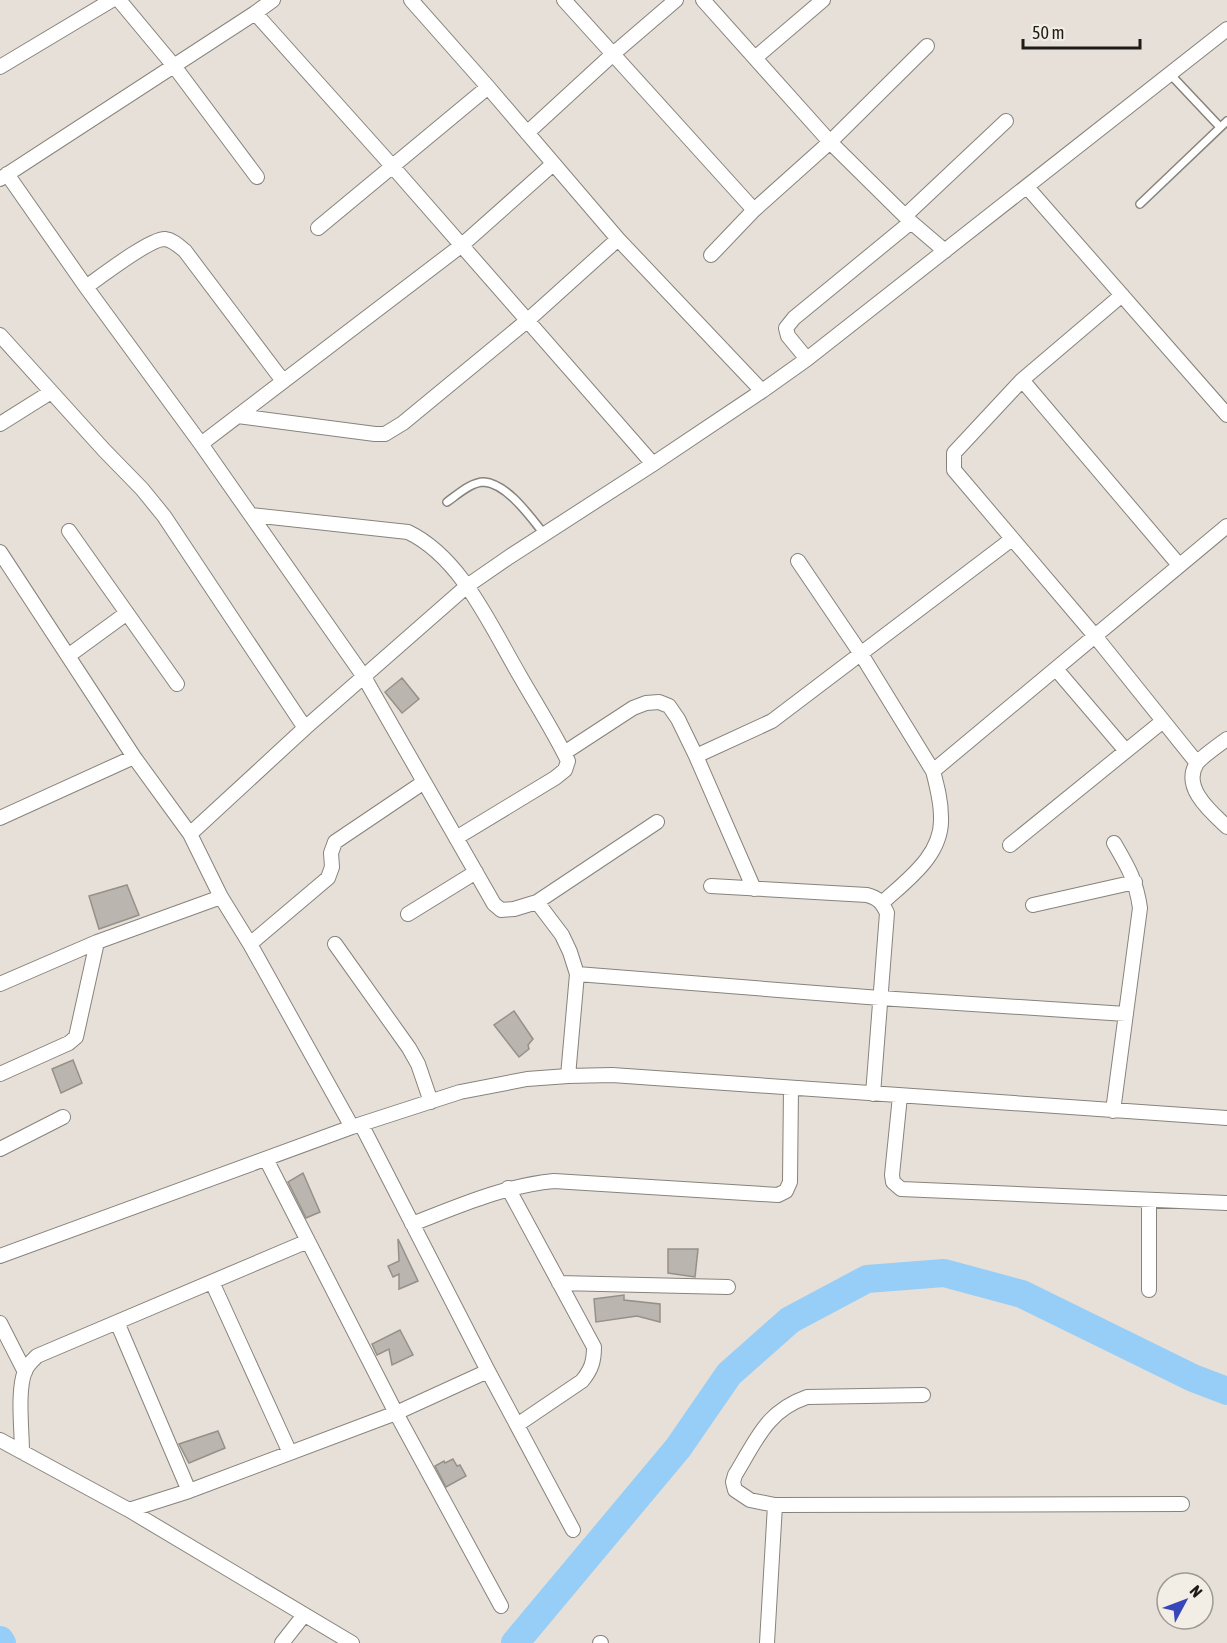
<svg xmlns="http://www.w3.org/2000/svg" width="1227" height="1643" viewBox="0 0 1227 1643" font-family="'Asap Condensed',sans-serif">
<rect width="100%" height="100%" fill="#e6e0d8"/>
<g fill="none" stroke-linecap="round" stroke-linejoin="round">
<path stroke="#97cef7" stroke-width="28" d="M0 1640 2 1643
M515 1643 678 1448 729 1374 790 1320 867 1279 944 1273 1022 1294 1193 1378 1227 1391"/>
</g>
<path fill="#bab5ae" stroke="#959089" stroke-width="1.5" d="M402 678 419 699 402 713 385 692Z
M127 885 139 915 99 929 89 896Z
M514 1011 533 1039 528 1045 529 1049 519 1057 494 1025Z
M73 1060 82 1083 61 1093 52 1069Z
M303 1173 320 1212 306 1218 288 1182Z
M398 1239 418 1281 399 1289V1274L393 1277 388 1266 399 1261Z
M668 1249H698L695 1277 668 1273Z
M624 1295V1300L660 1304V1322L637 1316 596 1322 594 1299Z
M400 1330 413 1355 392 1365 389 1349 377 1355 372 1344Z
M218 1431 225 1448 189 1463 179 1444Z
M453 1459 457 1466 460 1465 466 1476 446 1487 435 1466 444 1461 445 1463Z"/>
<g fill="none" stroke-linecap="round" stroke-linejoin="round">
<defs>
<path id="service" d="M1170 74 1220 127
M1140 204 1227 121
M447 502C457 495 471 482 484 482 508 484 531 518 545 535"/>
<path id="minor" d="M119 0 174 66 257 177
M411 0 488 87 618 239 762 391
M564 0 754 210
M703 0 830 142 911 222 945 251
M255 13 393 167 653 464
M755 58 823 0
M0 67 112 0
M527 133 613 54 676 0
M7 174 86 287 201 444 364 677 494 904 501 910 514 909 537 902 657 822
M0 179 255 13 273 0
M1027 187 1227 415
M905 216 1006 121
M318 228 488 87
M711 255 754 210 830 142 927 46
M86 287C100 277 151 238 165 239 173 240 179 246 185 251L283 381
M1122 295 1022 380 954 453V470L1095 636 1197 763
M0 335 104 450 142 489 164 516 305 728
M807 359 788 336 786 328 794 318 911 222
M1022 380 1179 565
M238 416 375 434H385L403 423 528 320 618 239
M0 424 51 392
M201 444 462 245 553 164
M251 515 408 532C462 558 491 627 520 676 536 704 554 732 568 761L565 770 555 778 456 838
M69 531 177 684
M0 552 134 757 190 834 221 897 250 944 352 1127
M798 561 861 654 933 771C937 786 941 801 941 817 943 855 907 880 882 903
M68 656 127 613
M1056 669 1126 751
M1227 739C1220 744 1202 757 1197 763 1181 787 1211 812 1227 827
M564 753 633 708 646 703 659 702 669 706 678 719 696 756 754 889
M696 756 772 721 1012 539
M933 771 1227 526
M0 818 134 757
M190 834 305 728 467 586 509 557 653 464 762 391 807 359 1227 29
M1010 845 1163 721
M711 886 867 895C878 898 882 902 887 913L873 1094
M537 902 562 935 570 952 577 974 568 1076
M1033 905 1135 882
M408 914 476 872
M250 944 328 878 332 867 331 853 335 842 424 782
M335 944 409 1048 418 1064 431 1102
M577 974 880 998 1126 1014
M0 984 97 942 221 897
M0 1074 69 1043 76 1037 97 942
M900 1096 892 1175 893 1182 901 1189 1227 1203
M1113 1111 1140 908C1136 880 1128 867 1114 843
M361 1124 488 1371 573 1530
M0 1149 63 1117
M266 1159 396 1413 501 1606
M508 1188 594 1347C594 1362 591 1370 582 1381L517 1425
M1149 1200V1290
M412 1224C459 1206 503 1186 554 1181L778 1195 786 1191 790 1182 791 1088
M0 1256 352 1127 460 1092 527 1079 568 1076 612 1075 1227 1118
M212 1282 290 1453
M559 1283 728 1287
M117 1322 189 1491
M0 1323 25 1372
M0 1440 129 1510 352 1643
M22 1452C22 1430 17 1390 25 1371 28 1364 32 1361 37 1356L308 1241
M775 1505 750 1500 735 1490 733 1482 735 1475C756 1441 766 1411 807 1397L923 1395
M129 1510 189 1491 396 1413 488 1371
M282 1643 304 1615
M600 1643H601
M767 1643 775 1505 1182 1504"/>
</defs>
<use href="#service" stroke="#87837c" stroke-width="10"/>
<use href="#minor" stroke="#87837c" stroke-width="16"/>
<use href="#service" stroke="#fff" stroke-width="7"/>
<use href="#minor" stroke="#fff" stroke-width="14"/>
</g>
<g transform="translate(1185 1601) rotate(49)"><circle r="28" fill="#f3eee5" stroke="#9d9a93" stroke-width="1.5"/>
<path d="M0-4.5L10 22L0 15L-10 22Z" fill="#3747b9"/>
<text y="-9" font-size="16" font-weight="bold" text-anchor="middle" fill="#1d1b18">N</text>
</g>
<path d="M1023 39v9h117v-9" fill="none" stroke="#1d1b18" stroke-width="3"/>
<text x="1032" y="39" font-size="18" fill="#1d1b18" stroke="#f3eee5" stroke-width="4.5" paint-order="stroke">50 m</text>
</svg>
